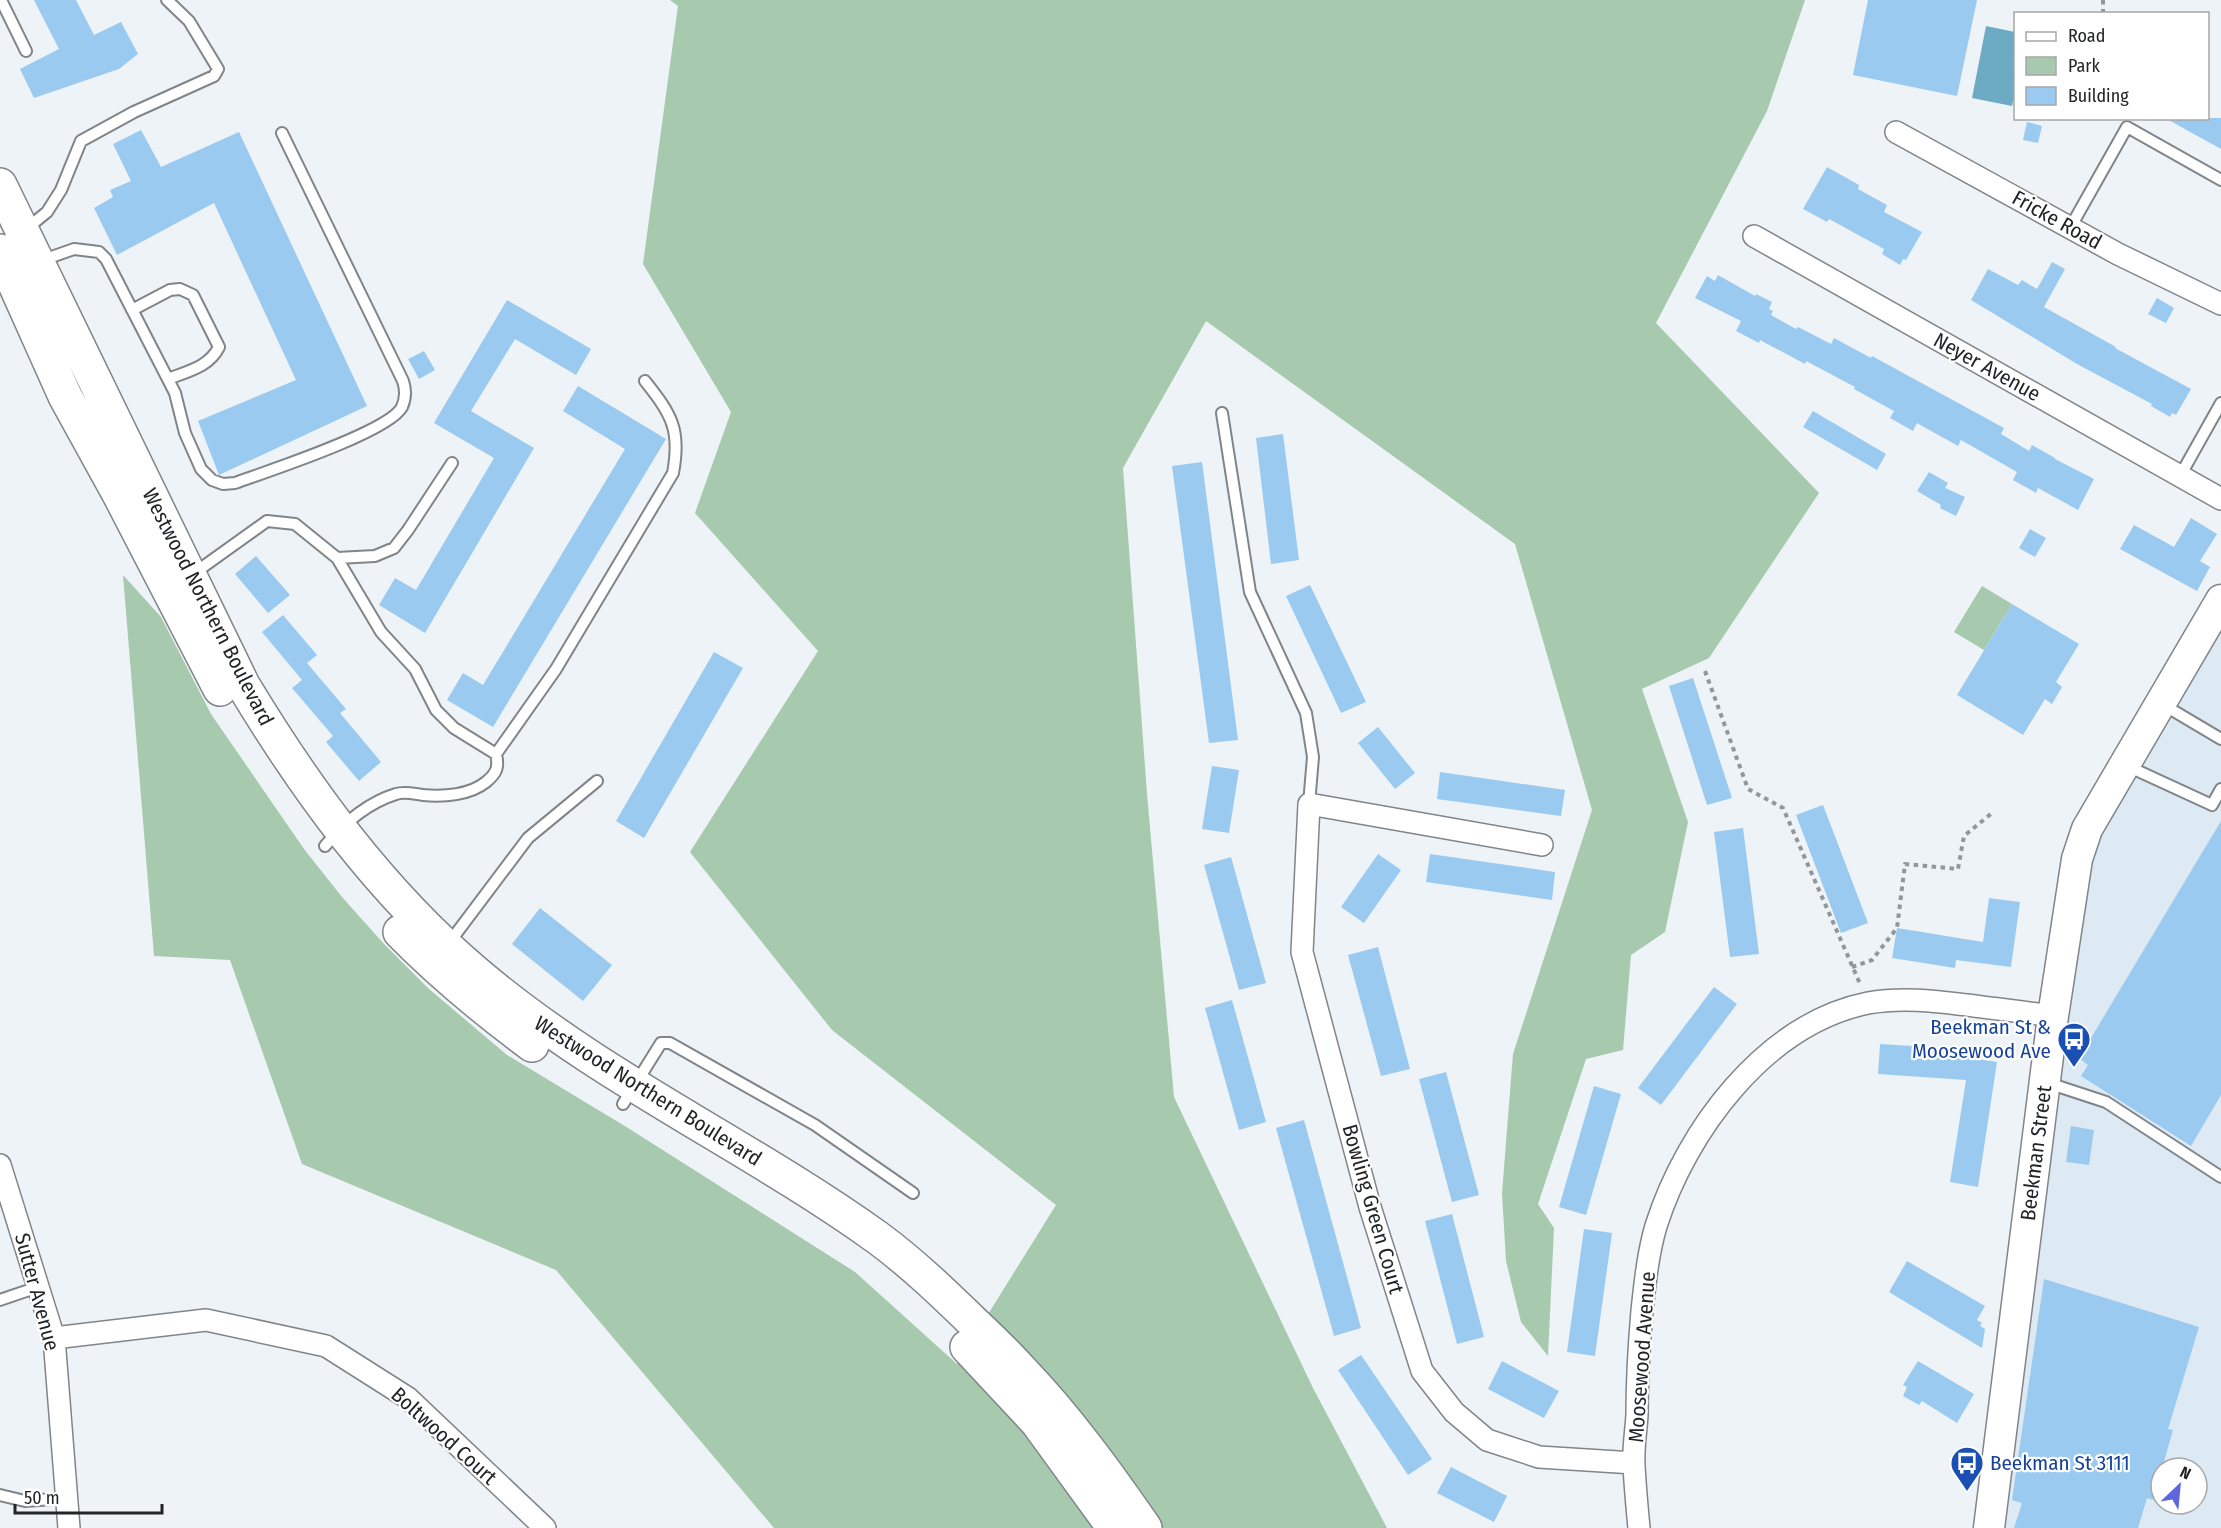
<svg xmlns="http://www.w3.org/2000/svg" width="2221" height="1528" viewBox="0 0 2221 1528" font-family="'Fira Sans Condensed',sans-serif">
<rect width="100%" height="100%" fill="#edf3f7"/>
<path fill="#dde9f3" fill-rule="evenodd" d="M2221 600V1528H1989L2077 859ZM2161 1468H2197V1504H2161Z"/>
<path fill="#a7c9ad" d="M670 0H1805L1767 111 1656 323 1819 493 1709 658 1642 689 1688 822 1665 932 1631 955 1623 1050 1586 1059 1538 1204 1554 1228 1548 1356 1521 1322 1506 1261 1502 1193 1513 1054 1592 810 1515 544 1206 321 1123 468 1147 794 1174 1097 1313 1388 1387 1528H774L556 1270 302 1164 230 960 154 956 123 575 161 617 211 714 304 849 342 897 384 944 429 989 507 1055 628 1128 855 1272 957 1364 1056 1205 832 1030 690 852 818 651 695 513 731 412 643 264 678 6Z
M1982 586 2012 604 1984 650 1954 632Z"/>
<path fill="#6dabc4" d="M1986 26 2015 32 2016 90 2012 106 1972 98Z"/>
<path fill="#9bcaf0" d="M34 0H76L94 35 121 22 138 54 119 69 34 98 20 69 59 49Z
M1868 0H1977L1957 96 1853 75Z
M2165 118H2221V149Z
M2027 122 2042 126 2038 143 2023 140Z
M141 130 161 167 239 132 367 406 219 475 198 421 296 380 214 203 117 255 94 208 113 197 110 190 131 181 113 144Z
M1827 167 1859 185 1858 189 1887 205 1884 212 1922 232 1906 260 1903 259 1900 265 1882 254 1884 249 1829 219 1827 222 1803 209Z
M2052 262 2065 269 2044 307 2116 347 2115 348 2191 389 2176 415 2172 413 2170 417 2151 406 2152 404 2077 364 1971 300 1988 269 2018 285 2022 280 2037 289Z
M1718 275 1755 296 1756 294 1772 302 1769 309 1773 311 1771 315 1796 329 1798 327 1831 344 1834 338 1871 358 1872 356 2004 428 2001 434 2029 451 2032 445 2055 458V459L2094 479 2078 510 2038 488 2036 493 2013 480 2017 472 1961 440 1958 446 1917 423 1913 431 1890 418 1894 411 1854 389 1855 387 1806 361 1805 364 1760 340 1759 343 1736 331 1741 321 1695 298 1707 276 1715 281Z
M2157 298 2174 308 2166 323 2148 314Z
M507 300 591 349 576 375 515 339 471 411 534 448 425 633 379 605 395 578 416 590 494 458 434 423Z
M424 351 435 370 419 379 408 359Z
M578 386 666 439 493 727 447 700 463 673 483 685 625 449 563 411Z
M1813 411 1886 454 1877 470 1803 427Z
M1283 434 1299 560 1271 564 1256 438Z
M1202 462 1238 740 1209 743 1172 466Z
M1929 472 1948 483 1945 488 1965 497 1956 516 1940 508 1941 505 1917 491Z
M2191 518 2217 534 2200 561 2210 567 2197 591 2120 549 2134 525 2174 547Z
M2030 529 2046 538 2035 557 2019 548Z
M256 556 290 595 268 613 235 574Z
M1310 585 1366 702 1341 713 1286 596Z
M2012 604 2079 644 2056 682 2062 687 2052 704 2045 699 2023 735 1957 695Z
M283 615 317 655 307 663 346 709 340 713 381 762 359 781 326 742 333 736 292 688 302 680 262 632Z
M714 652 743 668 644 838 616 821Z
M1693 678 1732 798 1707 805 1669 686Z
M1378 727 1415 773 1395 789 1358 743Z
M1212 766 1239 770 1229 833 1202 829Z
M1440 772 1565 790 1561 816 1437 799Z
M1823 805 1868 923 1841 933 1796 815Z
M2221 821V1095L2191 1146 2081 1076 2088 1065 2079 1058Z
M1743 828 1759 954 1730 957 1714 832Z
M1378 854 1401 870 1364 923 1341 907Z
M1430 854 1555 872 1552 900 1426 882Z
M1231 857 1266 983 1239 990 1204 865Z
M1989 898 2020 902 2011 967 1956 960 1955 968 1892 958 1897 928 1983 942Z
M540 908 612 965 583 1001 512 944Z
M1378 947 1410 1069 1381 1076 1348 955Z
M1714 987 1737 1004 1661 1105 1638 1088Z
M1232 1000 1266 1122 1239 1130 1205 1008Z
M1880 1044 1944 1048V1054L1997 1062 1978 1187 1950 1182 1966 1080 1878 1074Z
M1446 1072 1479 1195 1452 1202 1419 1079Z
M1594 1086 1621 1094 1586 1215 1559 1207Z
M1304 1120 1361 1328 1334 1336 1276 1128Z
M2071 1126 2094 1130 2089 1165 2066 1162Z
M1452 1214 1484 1337 1457 1344 1425 1221Z
M1584 1229 1612 1233 1595 1356 1567 1352Z
M1907 1261 1985 1306 1977 1320 1982 1323 1980 1326 1985 1329 1982 1348 1889 1292Z
M2044 1279 2199 1327 2168 1429 2173 1430 2153 1500 2147 1498 2138 1528H2014L2022 1503 2012 1500Z
M1361 1355 1432 1459 1408 1475 1338 1370Z
M1502 1361 1559 1391 1544 1418 1488 1389Z
M1918 1361 1974 1394 1957 1423 1922 1401 1919 1405 1903 1396 1907 1387 1903 1385Z
M1451 1467 1507 1496 1494 1522 1437 1493Z"/>
<g fill="none" stroke-linecap="round" stroke-linejoin="round">
<defs>
<path id="lane" d="M1 0 26 51
M2070 228 2127 127 2221 180
M25 230 47 212 61 190 81 141 134 112 214 76 218 69 189 21 167 0
M40 261 74 249 99 252 106 259 175 393 185 433 201 469 212 480 223 484 235 483C265 472 389 432 402 407 406 398 406 390 403 381L282 133
M132 310 170 290 180 289 193 295 219 347C209 367 188 371 168 379
M1222 413 1250 592 1306 713 1313 757 1309 804
M2180 476 2221 403
M337 558 375 556 394 548 408 530 452 463
M193 574 267 521 295 524 337 558 381 632 415 669 436 710 454 728 496 754C499 767 497 773 486 782 470 795 444 797 423 795 415 794 404 791 396 794 367 803 344 823 325 846
M2162 704 2221 739
M496 754 556 669 673 473C681 430 672 415 645 381
M2125 765 2212 805 2221 789
M449 943 528 838 597 781
M2048 1083 2106 1102 2221 1177
M623 1104 661 1043H670L815 1125 913 1193
M0 1300 38 1287
M0 1495 25 1501 67 1498"/>
<path id="street" d="M1896 132 2118 254 2221 304
M1754 236 2221 499
M1542 845 1309 804 1302 952 1370 1207 1422 1371 1454 1412 1487 1440 1539 1457 1634 1463
M0 1165 54 1338 69 1528
M54 1338 206 1320 326 1346 408 1398 545 1528
M1639 1528C1637 1507 1635 1486 1634 1465 1633 1448 1636 1432 1637 1415 1637 1380 1639 1346 1642 1311 1645 1283 1648 1253 1656 1226 1686 1131 1765 1024 1868 1003 1902 997 1934 1001 1967 1005 1996 1009 2024 1012 2053 1016"/>
<path id="secondary" d="M1989 1528 2053 1016 2077 859 2087 829 2221 600"/>
<path id="primary" d="M0 185 243 685C307 791 380 891 475 972 598 1077 747 1144 878 1238 912 1263 942 1292 972 1321 989 1337 1006 1353 1021 1370 1067 1418 1107 1473 1145 1528
M0 251 65 396 119 494 220 689
M400 932C441 974 485 1010 532 1045
M967 1347 1037 1422 1114 1528"/>
</defs>
<use href="#lane" stroke="#808589" stroke-width="14"/>
<use href="#street" stroke="#808589" stroke-width="24"/>
<use href="#secondary" stroke="#808589" stroke-width="33"/>
<use href="#primary" stroke="#808589" stroke-width="36"/>
<path stroke="#92979a" stroke-width="4" stroke-dasharray="4.5 4.5" stroke-linecap="butt" d="M2103 0V14
M1705 671 1748 789 1783 808 1861 986
M1852 967 1872 960 1897 928 1905 864 1958 869 1964 836 1992 813"/>
<use href="#lane" stroke="#fff" stroke-width="10"/>
<use href="#street" stroke="#fff" stroke-width="21"/>
<use href="#secondary" stroke="#fff" stroke-width="30"/>
<use href="#primary" stroke="#fff" stroke-width="33"/>
</g>
<defs>
<symbol id="bus-pin" viewBox="-11 -11 22 30"><path d="M0 17L-7.5 6A9.5 9.5 0 1 1 7.5 6Z" fill="#1a4fb4" stroke="#fff"/><path d="M-5-6H5V4H4V6H2V4H-2V6H-4V4H-5ZM-3.5-4V0h7V-4ZM-3.5 1.2v1.5H-2V1.2ZM2 1.2v1.5H3.5V1.2Z" fill="#fff"/></symbol>
</defs>
<g fill-rule="evenodd">
<use href="#bus-pin" x="2055" y="1020" width="38" height="52"/>
<use href="#bus-pin" x="1948" y="1444" width="38" height="52"/>
</g>
<g text-anchor="middle" stroke-width="4.5" stroke-linejoin="round" paint-order="stroke">
<g font-size="21" fill="#222426" stroke="#fff">
<text transform="translate(2057 220) rotate(29)" y="7">Fricke Road</text>
<text transform="translate(1987 367) rotate(29)" y="7">Neyer Avenue</text>
<text transform="translate(208 607) rotate(63)" y="7">Westwood Northern Boulevard</text>
<text transform="translate(648 1091) rotate(32)" y="7">Westwood Northern Boulevard</text>
<text transform="translate(2036 1153) rotate(-83)" y="7">Beekman Street</text>
<text transform="translate(1373 1209) rotate(74)" y="7">Bowling Green Court</text>
<text transform="translate(37 1292) rotate(75)" y="7">Sutter Avenue</text>
<text transform="translate(1642 1357) rotate(-86)" y="7">Moosewood Avenue</text>
<text transform="translate(444 1436) rotate(42)" y="7">Boltwood Court</text>
</g>
<g font-size="21" fill="#164399" stroke="#fff" text-anchor="end">
<text x="2051" y="1034">Beekman St &amp;<tspan x="2051" dy="24">Moosewood Ave</tspan></text>
<text x="1990" y="1470" text-anchor="start">Beekman St 3111</text>
</g>
</g>
<rect x="2014" y="12" width="195" height="108" fill="#ffffff" stroke="#a7a7a8" stroke-width="1.5"/>
<rect x="2026" y="32" width="30" height="9" fill="#ffffff" stroke="#a7a7a8" stroke-width="1.5"/>
<text x="2068" y="42" font-size="18" fill="#222426">Road</text>
<rect x="2026" y="57" width="30" height="18" fill="#a7c9ad" stroke="#a7a7a8" stroke-width="1.5"/>
<text x="2068" y="72" font-size="18" fill="#222426">Park</text>
<rect x="2026" y="87" width="30" height="18" fill="#9bcaf0" stroke="#a7a7a8" stroke-width="1.5"/>
<text x="2068" y="102" font-size="18" fill="#222426">Building</text>
<g transform="translate(2179 1486) rotate(26)"><circle r="28" fill="#ffffff" stroke="#a7a7a8" stroke-width="1.5"/>
<path d="M0-4.5L10 22L0 15L-10 22Z" fill="#5e65dd"/>
<text y="-9" font-size="16" font-weight="bold" text-anchor="middle" fill="#222426">N</text>
</g>
<path d="M15 1504v9h147v-9" fill="none" stroke="#222426" stroke-width="3"/>
<text x="24" y="1504" font-size="18" fill="#222426" stroke="#ffffff" stroke-width="4.5" paint-order="stroke">50 m</text>
</svg>
